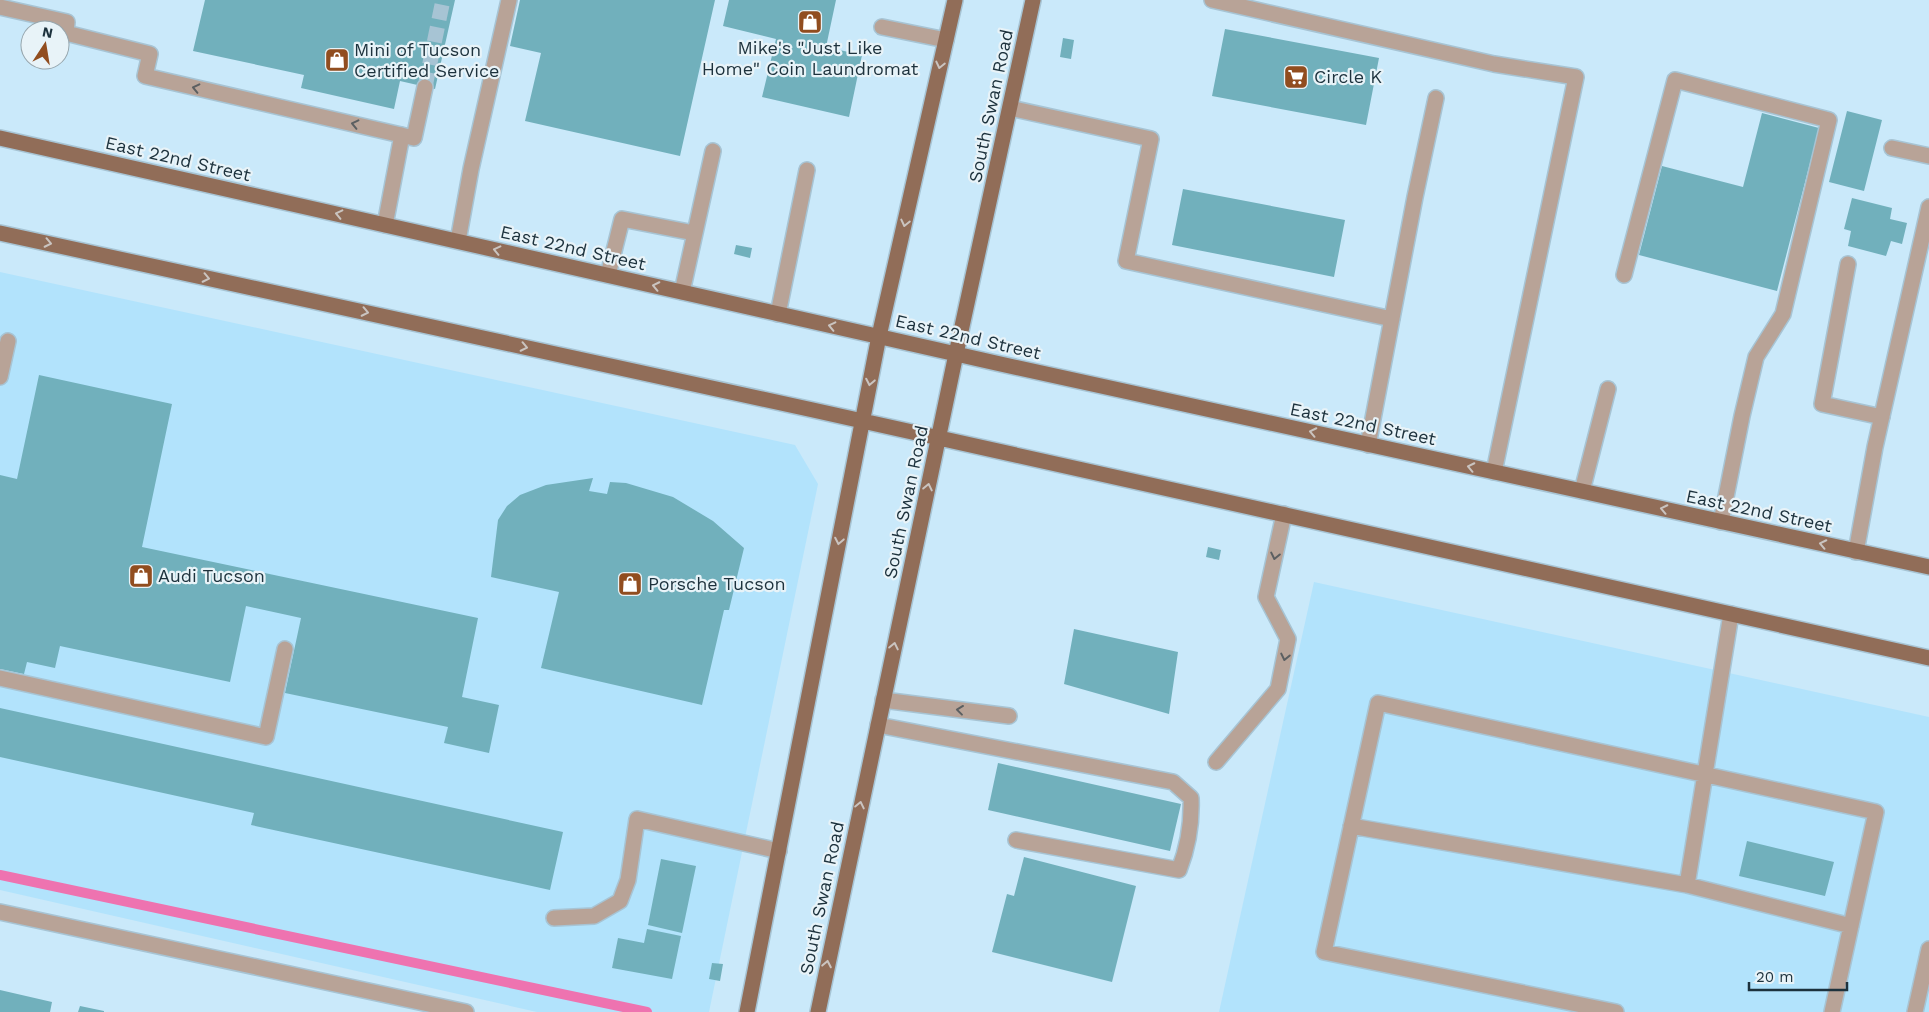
<svg xmlns="http://www.w3.org/2000/svg" width="1929" height="1012" viewBox="0 0 1929 1012" font-family="'Work Sans',sans-serif">
<rect width="100%" height="100%" fill="#cae9fa"/>
<path fill="#b2e3fc" d="M0 272 795 445 818 484 709 1012H537L0 890Z
M1314 582 1929 717V1012H1219Z"/>
<g fill="none" stroke-linecap="round" stroke-linejoin="round">
<path stroke="#ee73b0" stroke-width="10" d="M0 875 647 1012"/>
</g>
<path fill="#71b0bc" d="M205 0H455L435 89 400 81 394 109 301 88 304 75 193 51Z
M520 0H715L680 156 525 121 541 53 510 46Z
M729 0H836L826 47 862 55 849 117 762 97 776 39 723 26Z
M1225 29 1379 58 1366 125 1212 96Z
M1063 38 1074 40 1071 59 1060 57Z
M1847 111 1882 120 1864 191 1829 182Z
M1762 113 1819 128 1777 291 1639 255 1662 166 1743 187Z
M1183 189 1345 220 1334 277 1172 245Z
M1852 198 1892 208 1890 219 1907 223 1902 244 1891 241 1886 256 1848 246 1851 231 1844 229Z
M736 245 752 248 750 258 734 254Z
M39 375 172 404 142 547 478 618 462 697 499 705 489 753 444 743 448 727 285 693 301 618 246 606 230 682 60 646 55 668 27 662 24 674 0 669V475L17 479Z
M593 478 589 491 607 494 610 482 626 483 673 497 713 521 744 548 729 610H724L702 705 541 668 559 592 491 577 498 520 507 506 520 495 546 485Z
M1208 547 1221 550 1219 560 1206 557Z
M1074 629 1178 652 1169 714 1064 684Z
M0 708 563 832 550 890 251 825 254 813 0 757Z
M998 763 1181 804 1170 851 988 810Z
M1747 841 1834 862 1825 896 1739 876Z
M1024 857 1136 886 1112 982 992 952 1007 894 1014 896Z
M661 859 696 866 682 933 648 925Z
M647 929 681 936 672 979 612 968 618 938 644 943Z
M712 963 723 964 720 981 709 979Z
M0 990 52 1002 50 1012H0Z
M80 1006 104 1011V1012H78Z"/>
<g fill="none" stroke-linecap="round" stroke-linejoin="round">
<path stroke="#a7c4d4" stroke-width="15" stroke-dasharray="15 8" stroke-linecap="butt" d="M425 87 443 0"/>
<defs>
<path id="minor" d="M1212 0 1494 64 1576 77 1494 472
M0 7 67 22 66 33 150 54 145 76 414 138 425 87
M882 27 946 40
M1010 108 1151 139 1126 261 1392 319
M1892 148 1929 156
M385 225 402 135
M458 241 471 169 509 0
M1848 264 1822 404 1882 417
M608 275 622 219 694 233
M1624 275 1675 80 1829 120 1783 314 1756 357 1742 416 1721 522
M682 292 713 151
M778 314 807 170
M0 377 8 341
M1368 445 1415 197 1436 98
M1582 491 1608 389
M1856 552 1875 447 1929 207
M0 678 266 737 285 649
M883 700 1009 716
M878 725 1173 782 1191 798C1192 823 1188 847 1179 870L1016 840
M1216 762 1278 689 1288 639 1266 597 1284 514
M1351 826 1687 885 1851 926
M1687 885 1731 614
M0 912 466 1012
M554 918 594 916 620 901 628 880 637 819 779 851
M1616 1012 1324 952 1378 703 1876 812 1832 1012
M1915 1012 1929 949"/>
<path id="major" d="M0 138 996 363 1929 567
M0 233 813 410 1929 658
M747 1012 879 336 955 0
M818 1012 956 354 1033 0"/>
</defs>
<use href="#minor" stroke="#a7c4d4" stroke-width="18"/>
<use href="#major" stroke="#a7c4d4" stroke-width="18"/>
<use href="#minor" stroke="#b8a397" stroke-width="15"/>
<use href="#major" stroke="#916d58" stroke-width="15"/>
</g>
<defs><path id="oneway-chevron" d="M-2-3.5L2.5 0L-2 3.5" fill="none" stroke-width="1.6" stroke-linecap="round" stroke-linejoin="round" transform="scale(1.25)"/></defs>
<g stroke="#cac4c0">
<use href="#oneway-chevron" transform="translate(940 65) rotate(103)"/>
<use href="#oneway-chevron" transform="translate(339 214) rotate(-167)"/>
<use href="#oneway-chevron" transform="translate(905 223) rotate(103)"/>
<use href="#oneway-chevron" transform="translate(48 243) rotate(12)"/>
<use href="#oneway-chevron" transform="translate(497 250) rotate(-167)"/>
<use href="#oneway-chevron" transform="translate(206 278) rotate(12)"/>
<use href="#oneway-chevron" transform="translate(656 286) rotate(-168)"/>
<use href="#oneway-chevron" transform="translate(365 312) rotate(12)"/>
<use href="#oneway-chevron" transform="translate(832 326) rotate(-167)"/>
<use href="#oneway-chevron" transform="translate(524 347) rotate(12)"/>
<use href="#oneway-chevron" transform="translate(870 382) rotate(101)"/>
<use href="#oneway-chevron" transform="translate(1313 432) rotate(-168)"/>
<use href="#oneway-chevron" transform="translate(1471 467) rotate(-168)"/>
<use href="#oneway-chevron" transform="translate(928 487) rotate(-78)"/>
<use href="#oneway-chevron" transform="translate(1664 509) rotate(-168)"/>
<use href="#oneway-chevron" transform="translate(839 541) rotate(101)"/>
<use href="#oneway-chevron" transform="translate(1823 544) rotate(-168)"/>
<use href="#oneway-chevron" transform="translate(894 646) rotate(-78)"/>
<use href="#oneway-chevron" transform="translate(860 805) rotate(-78)"/>
<use href="#oneway-chevron" transform="translate(827 964) rotate(-79)"/>
</g>
<g stroke="#5b5f61">
<use href="#oneway-chevron" transform="translate(196 88) rotate(-167)"/>
<use href="#oneway-chevron" transform="translate(355 124) rotate(-167)"/>
<use href="#oneway-chevron" transform="translate(1275 556) rotate(102)"/>
<use href="#oneway-chevron" transform="translate(1285 657) rotate(102)"/>
<use href="#oneway-chevron" transform="translate(960 710) rotate(-173)"/>
</g>
<defs>
<symbol id="shop-square" viewBox="-11 -11 22 22"><rect x="-9" y="-9" width="18" height="18" rx="4" fill="#914d1f" stroke="#e8f3f8"/><path d="M-5-2.5h2.3a2.7 3.5 0 0 1 5.4 0H5L5.5 6h-11ZM-1.5-2.5h3a1.5 2.3 0 0 0-3 0Z" fill="#fff"/></symbol>
<symbol id="supermarket-square" viewBox="-11 -11 22 22"><rect x="-9" y="-9" width="18" height="18" rx="4" fill="#914d1f" stroke="#e8f3f8"/><path d="M-6-5.5h2.5l.6 2H6L4.5 2H-2.5L-4.4-4H-6ZM-1.5 3.2a1.3 1.3 0 1 0 .1 0ZM3 3.2a1.3 1.3 0 1 0 .1 0Z" fill="#fff"/></symbol>
</defs>
<g fill-rule="evenodd">
<use href="#shop-square" x="796" y="8" width="28" height="28"/>
<use href="#shop-square" x="323" y="46" width="28" height="28"/>
<use href="#supermarket-square" x="1282" y="63" width="28" height="28"/>
<use href="#shop-square" x="127" y="562" width="28" height="28"/>
<use href="#shop-square" x="616" y="570" width="28" height="28"/>
</g>
<g text-anchor="middle" stroke-width="4.5" stroke-linejoin="round" paint-order="stroke">
<g font-size="18" fill="#1d323d" stroke="#e8f3f8" text-anchor="start">
<text x="810" y="54" text-anchor="middle">Mike's "Just Like<tspan x="810" dy="21">Home" Coin Laundromat</tspan></text>
<text x="354" y="56">Mini of Tucson<tspan x="354" dy="21">Certified Service</tspan></text>
<text x="1314" y="83">Circle K</text>
<text x="158" y="582">Audi Tucson</text>
<text x="648" y="590">Porsche Tucson</text>
</g>
<g font-size="18" fill="#1d323d" stroke="#e8f3f8">
<text transform="translate(991 106) rotate(-78)" y="6">South Swan Road</text>
<text transform="translate(178 159) rotate(13)" y="6">East 22nd Street</text>
<text transform="translate(573 248) rotate(13)" y="6">East 22nd Street</text>
<text transform="translate(968 337) rotate(13)" y="6">East 22nd Street</text>
<text transform="translate(1363 424) rotate(12)" y="6">East 22nd Street</text>
<text transform="translate(906 502) rotate(-78)" y="6">South Swan Road</text>
<text transform="translate(1759 511) rotate(12)" y="6">East 22nd Street</text>
<text transform="translate(822 898) rotate(-78)" y="6">South Swan Road</text>
</g>
</g>
<g transform="translate(45 45) rotate(12)"><circle r="24" fill="#e8f3f8" stroke="#97a6ad"/>
<path d="M0-4L9 19L0 12L-9 19Z" fill="#914d1f"/>
<text y="-8" font-size="14" font-weight="bold" text-anchor="middle" fill="#1d323d">N</text>
</g>
<path d="M1749 982v8h98v-8" fill="none" stroke="#1d323d" stroke-width="2.5"/>
<text x="1756" y="982" font-size="15" fill="#1d323d" stroke="#e8f3f8" stroke-width="4" paint-order="stroke">20 m</text>
</svg>
